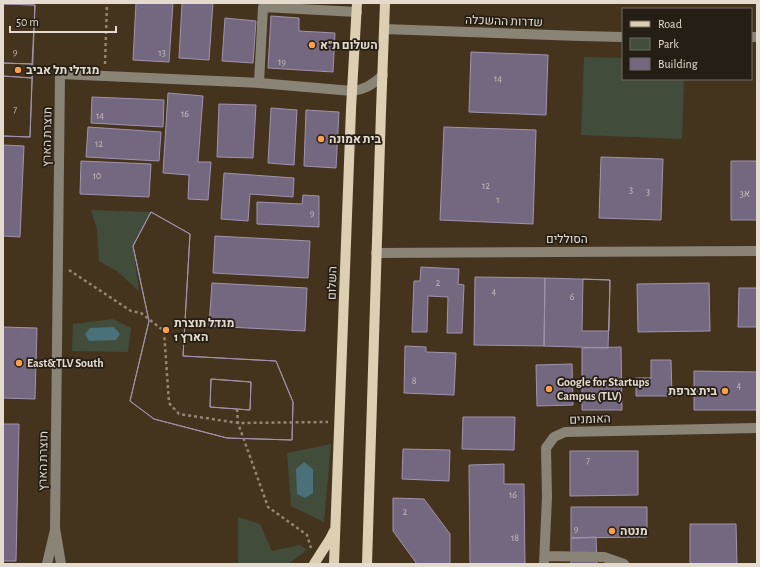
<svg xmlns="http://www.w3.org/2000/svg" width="760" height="567" viewBox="0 0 760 567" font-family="'Alegreya Sans',Heebo,sans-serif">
<rect width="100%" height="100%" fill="#44341e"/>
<path fill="#414d3a" d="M584 57 623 58V79H684L682 139 581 135Z
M91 210 151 212 133 246 139 291 118 272 99 261 97 229Z
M113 319 131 328 128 352 72 351 73 324Z
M331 444 324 522 291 506 287 453Z
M238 517 260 524 272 551 300 545 307 550 288 564H238Z"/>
<path fill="#4a7079" d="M114 327 120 334 116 340 89 341 85 334 90 328Z
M304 462 313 469V493L305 498 297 494 296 469Z"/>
<path fill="#746780" stroke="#a193ae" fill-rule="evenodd" d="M136 3H173L169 62 133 60Z
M182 3H213L209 60 179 58Z
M3 4 35 5 32 64 3 63Z
M3 4 35 5 30 137 3 136Z
M271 16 299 18V31L335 33 333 72 268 68Z
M225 18 256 21 253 63 222 61Z
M471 52 548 55 546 115 469 112Z
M3 63 32 64V78L3 76Z
M3 76 32 78 30 137 3 136Z
M168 93 203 96 198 162H211L208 200 188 199 189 175 163 173Z
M92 97 164 100 163 127 91 123Z
M219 104 256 105 253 158 217 157Z
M271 108 297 110 294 165 268 163Z
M306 110 339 112 336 168 304 166Z
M88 127 161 132 159 161 86 157Z
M444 127 536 130 533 224 440 220Z
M3 145 24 146 20 237 3 236Z
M601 157 663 159 661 220 599 218Z
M81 161 151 164 149 197 80 194Z
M731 161H757V220H731Z
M224 173 294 178 293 197 250 194 248 221 221 219Z
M303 195 319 196V227L257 224V202L302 204Z
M151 212 190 234 183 356 276 361 293 402 292 440 227 438 154 419 130 401 149 321 133 246ZM211 379 251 382 250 410 210 407Z
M151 212 190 234 183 356 276 361 293 402 292 440 227 438 154 419 130 401 149 321 133 246Z
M215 236 310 241 308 278 213 273Z
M421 267 459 269 458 284 464 285 462 333H447L448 297 428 296 427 332H412L414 281H420Z
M475 277 545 278 544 346 474 345Z
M545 278 610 280 608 348 544 346Z
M583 279 610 280 609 331H582Z
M212 283 307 288 305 331 209 326Z
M709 283 710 331 638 332 637 284Z
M739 288H757V327H738Z
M3 327 37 328 35 399 3 398Z
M405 346 426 347V352L456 353 454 395 404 393Z
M621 347 622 410H582V348Z
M651 360H671L672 396H636V378H651Z
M572 364 573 405 537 406 536 365Z
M694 371 757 372V410H694Z
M211 379 251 382 250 410 210 407Z
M463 417H515L514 450 462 449Z
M3 424H19L16 561H3Z
M403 449 450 450 449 481 402 479Z
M570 451H638V495L570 496Z
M504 464V484H524L525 564H470L469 465Z
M393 498 424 499 450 534V564H417L393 531Z
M571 507H647V537L571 538Z
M690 524H736L737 564H690Z
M596 537 597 564H571V538Z"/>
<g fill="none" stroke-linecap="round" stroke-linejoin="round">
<path stroke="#938674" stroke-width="2.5" stroke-dasharray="3 3" stroke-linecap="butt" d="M105 64 107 3
M43 72 50 73
M69 270 131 311 141 313 164 331 169 403 179 414 238 423 328 422
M237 409 238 423 268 507 307 535 311 548"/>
<path stroke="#8a8477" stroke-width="10" d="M384 29 581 36 623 37
M751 37H757
M259 83 263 7 357 12
M376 253 757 251
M545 556 604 557 624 564
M47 564 55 530
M61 564 55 528 60 74 259 83 352 91C365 90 374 84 383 75
M544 564 547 497 546 448 554 437 565 432 757 428"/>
<path stroke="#dccfb4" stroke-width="10" d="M314 564 330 539 334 531
M334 564 351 109 357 3
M367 564 381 111 385 3"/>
</g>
<g fill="#f9a04c" stroke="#251e14" stroke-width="1.5">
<circle cx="312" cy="45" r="4"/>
<circle cx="18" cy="70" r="4"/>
<circle cx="321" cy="139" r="4"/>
<circle cx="166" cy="330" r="4"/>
<circle cx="19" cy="363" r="4"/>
<circle cx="549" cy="389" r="4"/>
<circle cx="725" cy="391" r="4"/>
<circle cx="612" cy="531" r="4"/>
</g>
<g text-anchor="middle" stroke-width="3.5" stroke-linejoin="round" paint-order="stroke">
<g font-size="10" fill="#c8bdba">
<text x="15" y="55">9</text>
<text x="162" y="56">13</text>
<text x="282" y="65">19</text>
<text x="498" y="82">14</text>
<text x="15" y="113">7</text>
<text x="185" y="117">16</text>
<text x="100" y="119">14</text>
<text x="99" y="147">12</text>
<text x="97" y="179">10</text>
<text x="486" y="189">12</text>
<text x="631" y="193">3</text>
<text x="648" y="195">3</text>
<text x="745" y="197">3א</text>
<text x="498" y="203">1</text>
<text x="312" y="216">9</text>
<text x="438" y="286">2</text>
<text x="494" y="295">4</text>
<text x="572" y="300">6</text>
<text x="414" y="384">8</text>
<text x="739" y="389">4</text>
<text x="588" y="464">7</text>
<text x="513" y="498">16</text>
<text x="405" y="515">2</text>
<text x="576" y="532">9</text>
<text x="515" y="541">18</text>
</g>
<g font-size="12" fill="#e4dacd" stroke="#251e14">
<text transform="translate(504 21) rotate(2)" y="4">שדרות ההשכלה</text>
<text transform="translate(47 137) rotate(-89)" y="4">תוצרת הארץ</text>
<text x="567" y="243">הסוללים</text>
<text transform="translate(332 283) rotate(-88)" y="4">השלום</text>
<text transform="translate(590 419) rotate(-2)" y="4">האומנים</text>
<text transform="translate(43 461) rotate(-89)" y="4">תוצרת הארץ</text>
</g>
<g font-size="12" font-weight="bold" fill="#e4dacd" stroke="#251e14" text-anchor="start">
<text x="320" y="49">השלום ת"א</text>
<text x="26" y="74">מגדלי תל אביב</text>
<text x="329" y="143">בית אמונה</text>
<text x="174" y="327">מגדל תוצרת<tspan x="174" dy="14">הארץ 1</tspan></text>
<text x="27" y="367">East&amp;TLV South</text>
<text x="557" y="386">Google for Startups<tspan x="557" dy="14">Campus (TLV)</tspan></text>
<text x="717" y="395" text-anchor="end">בית צרפת</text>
<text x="620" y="535">מנטה</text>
</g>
</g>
<rect width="760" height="567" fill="none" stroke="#e4dacd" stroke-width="8"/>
<rect x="622" y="8" width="130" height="72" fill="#251e14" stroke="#71695e"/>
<rect x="630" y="21" width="20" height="6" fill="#dccfb4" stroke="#71695e"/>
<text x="658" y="28" font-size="12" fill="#e4dacd">Road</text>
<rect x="630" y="38" width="20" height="12" fill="#414d3a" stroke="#71695e"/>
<text x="658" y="48" font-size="12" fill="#e4dacd">Park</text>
<rect x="630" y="58" width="20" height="12" fill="#746780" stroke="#71695e"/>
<text x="658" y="68" font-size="12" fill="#e4dacd">Building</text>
<path d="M10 26v6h106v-6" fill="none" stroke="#e4dacd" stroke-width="2"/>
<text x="16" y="26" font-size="12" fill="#e4dacd" stroke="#251e14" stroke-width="3" paint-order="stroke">50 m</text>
</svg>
